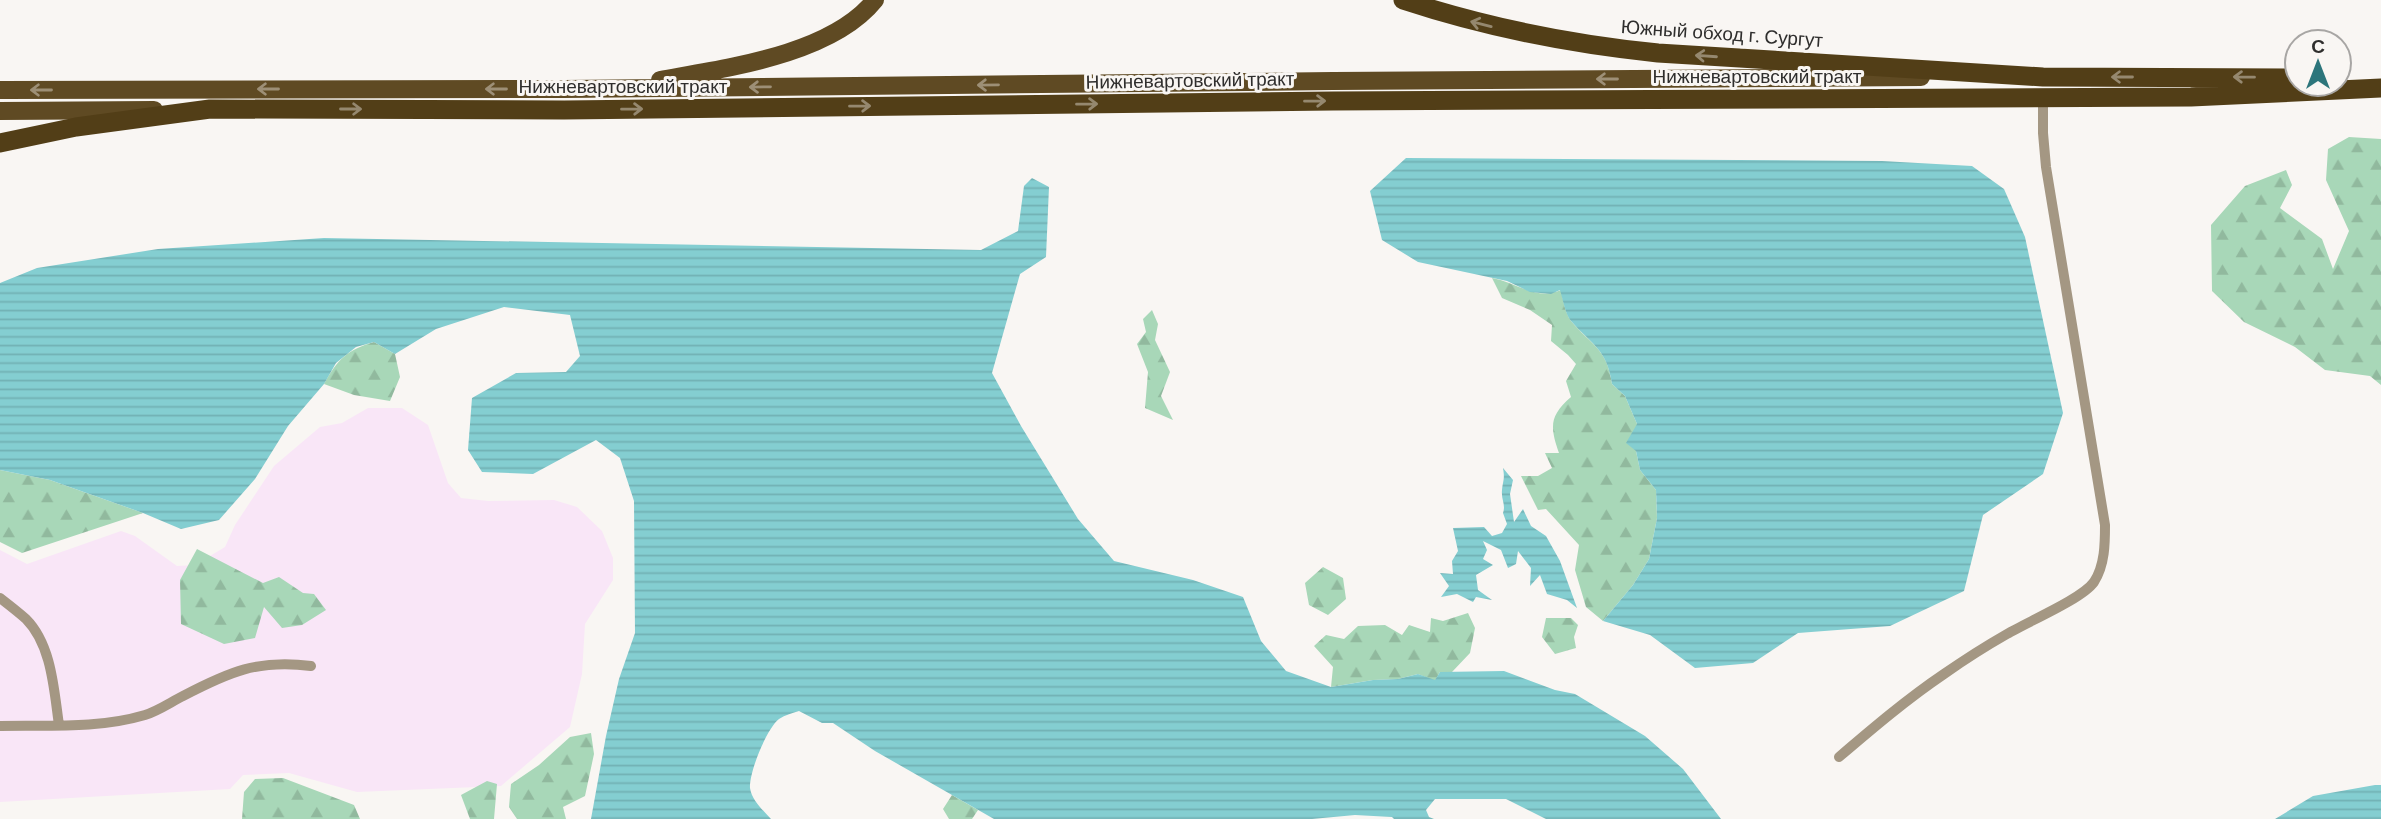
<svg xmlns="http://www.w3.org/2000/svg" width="2381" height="819" viewBox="0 0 2381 819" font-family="'DM Sans',sans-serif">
<defs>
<pattern id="forest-firs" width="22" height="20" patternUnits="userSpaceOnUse" patternTransform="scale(1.75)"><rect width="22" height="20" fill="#a8d7b8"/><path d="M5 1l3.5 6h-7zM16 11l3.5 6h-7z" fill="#91b99e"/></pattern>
<pattern id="water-rules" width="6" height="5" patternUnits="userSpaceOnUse" patternTransform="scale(1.75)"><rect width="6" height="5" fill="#84ced1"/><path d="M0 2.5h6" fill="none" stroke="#72b1b4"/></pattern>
</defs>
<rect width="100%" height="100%" fill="#f9f6f3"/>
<path fill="#f9e6f7" d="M368 408H402L428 425 448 483 461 498 488 501 554 500 577 507 602 531 613 558V580L585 624 582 674 570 727 501 786 357 792 289 773 243 775 230 789 0 802V550L27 564 121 531 135 536 177 566 195 565 225 547 235 525 274 466 320 427 342 423Z"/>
<path fill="url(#forest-firs)" d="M2349 137 2381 139V385L2370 376 2325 370 2295 347 2244 322 2212 291 2211 225 2245 186 2286 170 2292 185 2280 208 2322 239 2333 269 2349 231 2326 180 2328 149Z
M1492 278C1515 282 1537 301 1561 290 1563 299 1565 313 1571 321 1591 345 1607 348 1612 384L1625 396 1637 424 1636 451 1640 470 1656 490 1657 518 1649 559 1633 585 1603 621 1586 607 1575 570 1579 545 1546 509 1538 510 1521 476H1538L1552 468 1545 453H1559C1550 427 1549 416 1571 397L1566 381 1576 364 1568 355 1551 341 1552 325 1530 310 1502 298Z
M1152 310 1158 324 1155 340 1170 372 1161 396 1173 420 1145 408 1148 372 1137 344 1146 332 1143 319Z
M374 342 395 354 400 377 390 401 354 395 324 384C338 359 347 350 374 342Z
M0 470 50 480 143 513 22 553 0 542Z
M197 549 263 583 279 577 303 593 314 594 326 610 302 625 282 628 264 607 255 638 224 644 181 624 180 580Z
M1323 567 1343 578 1346 599 1328 615 1309 605 1305 583Z
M1468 613 1475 628 1470 653 1452 672H1440L1435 681 1418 674 1398 679 1373 680 1331 687 1333 667 1314 646 1326 635 1344 639 1358 626 1385 625 1402 635 1409 625 1430 632 1431 618 1443 621Z
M1546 618H1571L1578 625 1574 637 1576 648 1555 654 1542 637Z
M591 733 594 754 585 796 563 807 566 819H517L509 807 511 784 539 765 570 737Z
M283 778 354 805 360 819H242L244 792 255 779Z
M487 781 497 784 494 819H470L461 795Z
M952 795 978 810 972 819H949L943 809Z"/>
<path fill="url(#water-rules)" d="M1406 158 1882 161 1972 166 2004 189 2025 237 2063 413 2043 474 1983 515 1964 591 1890 626 1798 633 1753 663 1695 668 1650 635 1603 621 1633 585 1649 559 1657 518 1656 490 1640 470 1636 451 1626 443 1637 424 1625 396 1612 384C1607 349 1592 345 1571 321 1565 314 1563 299 1560 290L1551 294 1530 292 1507 281 1418 262 1382 240 1370 191Z
M1032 178 1049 187 1046 257 1020 274 992 373 1021 426 1078 519 1114 561 1193 580 1243 597 1261 641 1286 671 1331 687 1373 680 1398 679 1418 674 1435 680 1440 672 1504 671 1555 690 1575 694 1645 736 1683 769 1721 819H1546L1506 799H1435L1426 810 1429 817 1434 819H1394L1392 817 1355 815 1312 819H994L875 751 833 723H822L799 711C793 713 785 715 779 719 767 728 749 772 750 788 752 801 763 810 771 819H591L606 736 619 679 635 633 634 501 620 458 596 440 533 474 482 472 468 450 472 398 516 373 566 372 580 356 570 315 504 307 436 329 395 354 374 342 356 347 336 363 324 384 288 426 255 479 219 520 181 529 143 513 50 480 0 470V283L37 268 158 249 324 238 981 250 1018 231 1024 186Z
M1503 468 1513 480 1510 494 1514 522 1523 509 1531 526 1546 536 1560 561 1577 608 1567 600 1547 594 1540 575 1530 586 1531 568 1518 551 1516 564 1508 568 1501 550 1483 541 1487 550 1483 559 1493 565 1476 575 1478 590 1492 600 1476 597 1473 602 1457 594 1441 597 1449 586 1440 573 1453 574 1452 561 1458 551 1453 528 1484 527 1492 536 1502 533 1507 524 1503 513C1506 504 1501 500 1502 490 1503 480 1505 479 1503 468Z
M2375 785H2381V819H2275L2313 796Z"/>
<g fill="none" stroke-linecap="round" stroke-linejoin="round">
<path stroke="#a49783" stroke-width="10" d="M0 598C9 605 18 612 26 619 52 645 54 691 59 725
M0 726C48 725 98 729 145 715 158 711 171 702 183 696 229 672 258 659 311 666
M1839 757C1873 728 1907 699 1944 674 1964 660 1986 646 2007 634 2027 622 2082 599 2094 582 2105 565 2105 543 2105 525L2046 167 2043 133V97"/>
<path stroke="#5f4a23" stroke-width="18" d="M660 80C726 68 831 55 875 0
M0 90 564 89 1333 81 1921 77
M0 111 154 110"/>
<path stroke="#523e17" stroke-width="19" d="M1403 0C1488 28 1569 44 1658 53L2043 77 2297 78
M0 143 76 127 210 109 564 110 1333 101 2191 97 2381 88"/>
</g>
<defs><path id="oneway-shaft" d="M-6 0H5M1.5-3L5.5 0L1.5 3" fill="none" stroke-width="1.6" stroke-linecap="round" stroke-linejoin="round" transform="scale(1.75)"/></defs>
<g stroke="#95886f">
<use href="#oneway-shaft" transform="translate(1481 24) rotate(-166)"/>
<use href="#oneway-shaft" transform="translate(1706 56) rotate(-176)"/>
<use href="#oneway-shaft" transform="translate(2122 77) rotate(180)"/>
<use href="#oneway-shaft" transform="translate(2244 77) rotate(-179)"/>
<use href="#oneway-shaft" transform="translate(1315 101) rotate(-1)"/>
<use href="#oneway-shaft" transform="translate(1087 104) rotate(-1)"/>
<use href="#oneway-shaft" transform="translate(860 106) rotate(-1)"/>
<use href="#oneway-shaft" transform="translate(351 109)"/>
<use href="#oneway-shaft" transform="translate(632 109) rotate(-1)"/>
</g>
<g stroke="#9d8f76">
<use href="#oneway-shaft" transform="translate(1607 79) rotate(180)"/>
<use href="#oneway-shaft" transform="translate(988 85) rotate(179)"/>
<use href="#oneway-shaft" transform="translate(760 87) rotate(179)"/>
<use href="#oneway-shaft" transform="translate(268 89) rotate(-180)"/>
<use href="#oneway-shaft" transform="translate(496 89) rotate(-180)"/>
<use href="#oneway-shaft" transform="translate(41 90) rotate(180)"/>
</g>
<g text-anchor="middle" stroke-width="6" stroke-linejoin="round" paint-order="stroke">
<g font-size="19" fill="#2f2e2d" stroke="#f9f6f3">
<text transform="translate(1722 33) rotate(4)" y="7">Южный обход г. Сургут</text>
<text x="1757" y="83">Нижневартовский тракт</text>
<text transform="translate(1190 80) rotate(-1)" y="7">Нижневартовский тракт</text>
<text x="623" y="93">Нижневартовский тракт</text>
</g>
</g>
<g transform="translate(2318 63)"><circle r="33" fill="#f9f6f3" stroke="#a8a6a4" stroke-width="2"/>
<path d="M0-5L12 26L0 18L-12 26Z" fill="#2c757b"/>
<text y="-10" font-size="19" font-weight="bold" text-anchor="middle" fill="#2f2e2d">С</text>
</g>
</svg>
